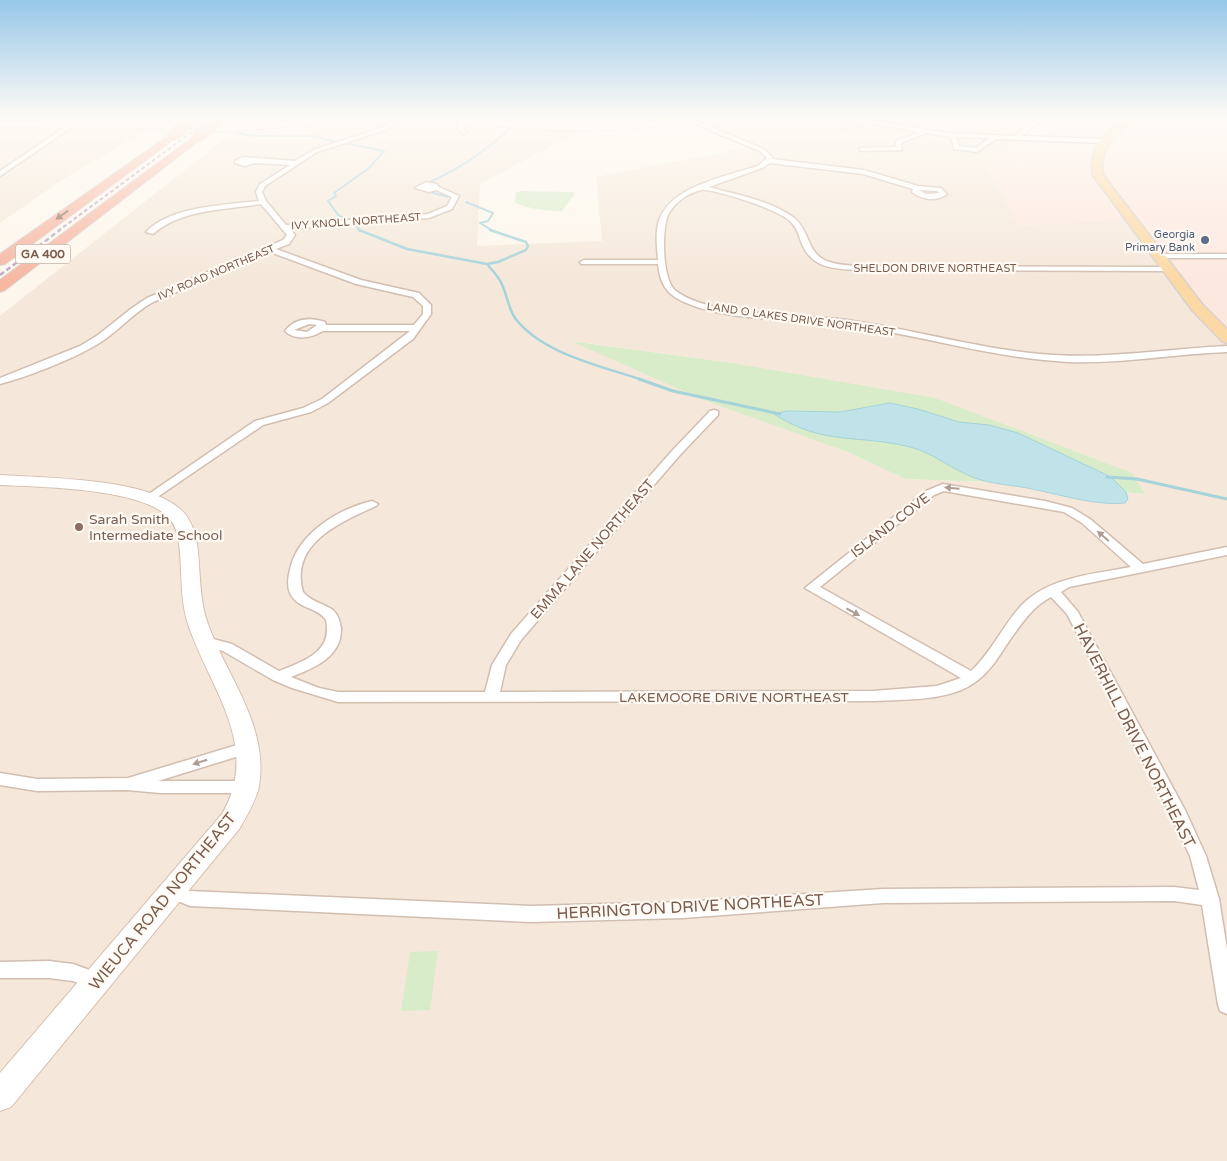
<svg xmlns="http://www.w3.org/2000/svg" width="1227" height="1161" viewBox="0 0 1227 1161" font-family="'Varela Round',sans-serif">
<rect width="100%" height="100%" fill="#fdf6ec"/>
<path fill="#f5e8da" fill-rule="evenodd" d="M0 117H169L62 180 0 223Z
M252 117H1041L1020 132 1002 155 1128 219 1227 333V1161H0V316ZM688 119 751 147 596 177 602 241 477 246 480 184 576 133ZM573 341 732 363 1145 494 1019 483 905 479 848 452Z"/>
<path fill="#fde8e0" d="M1041 117H1227V333L1128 220 1020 226 983 163 1002 155 1020 132Z"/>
<path fill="#d8ecc9" d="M522 191 571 192 575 193 562 211C545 211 531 209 515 203L516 192Z
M571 341 732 363 935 398 1132 473 1145 494 1019 483 905 479 848 452 701 399Z
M438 951 430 1010 401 1011 410 952Z"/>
<path fill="#bfe3e8" stroke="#a5d3da" d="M890 403 918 409 959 422 989 425 1018 433 1111 477 1126 492 1128 499 1125 503C1094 506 1059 494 1027 488 1010 485 992 484 975 478 952 470 934 453 910 447 858 434 823 446 774 414L787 411 840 412Z"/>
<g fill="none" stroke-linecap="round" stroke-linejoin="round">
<path stroke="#a5d3da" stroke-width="2" d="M520 123 536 117
M237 133 255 136H313L336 142
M344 143 384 151 369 168 334 193 336 196 328 201 339 216 352 220
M432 181C463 167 488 149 513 126
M430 192 448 197
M466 202 493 213 488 221 480 223 493 231
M356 226 360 231"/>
<path stroke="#a5d3da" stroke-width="2.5" d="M359 230 407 249 487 264 498 262 526 250 528 246 526 242 490 230
M487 264C491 269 496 274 499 279 507 291 507 306 515 318 542 354 602 366 642 380"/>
<path stroke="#a5d3da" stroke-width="3" d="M639 379 673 391 780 414
M1107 477 1137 479 1227 499"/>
<defs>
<path id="street" d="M80 117H87L0 176V171Z
M398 117H405L388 129 317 152 265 186 262 192 266 201 286 225 428 214 447 206 452 197 436 190 429 192 415 188 426 182 437 184 439 187 459 196 452 209 429 218 290 229 295 235 289 244 276 249 361 280 419 293 431 305V314L413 339 328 403 311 412 263 425 153 500 149 501 143 498 255 421 303 408 322 399 410 331H323C311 338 295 341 285 331 295 318 310 317 325 322L326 325H414L423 314V306L413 297 356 284 270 252 153 302C135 312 121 328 104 340 79 357 30 376 0 384V378L80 346 98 335 132 308 147 298 283 240 287 235 261 204C225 210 182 209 153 234L146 232C171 206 226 205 259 201L256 192 260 184 290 165 255 163 245 166 235 163V161L243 157 295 161 313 150 384 127ZM309 324 317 325 307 332 294 330Z
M520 117H527L514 125H510V123Z
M687 117 764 149 772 157V159L864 170 918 186 941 188 947 194C937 202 922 200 912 192L913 189 863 174 770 163 762 168 709 187C737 195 769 200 793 217 800 222 804 230 808 239 817 264 833 264 857 266L1168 267 1172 269 1168 271 857 270C834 269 812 268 802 244 799 236 797 227 790 221 777 209 723 192 705 190 700 189 693 193 688 195 681 199 674 205 669 213 661 228 662 281 676 291 710 317 795 314 838 319 906 327 972 348 1040 354 1103 360 1164 349 1227 346V352C1174 354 1121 364 1068 362 991 358 917 334 841 324 793 318 727 322 684 302 666 294 660 283 658 264H581L580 262 584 260H658C657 247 655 233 659 221 670 186 727 176 758 166L767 158 760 151 685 120ZM919 190 937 191 940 193 926 194Z
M854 117 947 133 1014 136 1038 117H1045L1021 136 1105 139 1108 141 1105 143 996 139 977 152 954 149 951 137 926 133 901 143 902 150 861 151 859 148 896 147V141L920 132 869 123 843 129V127L861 122 857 121ZM956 137 989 138 976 148 959 146Z
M462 119 465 121 463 127 467 132 464 134 457 127Z
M1154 254H1227V258H1154Z
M714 410 718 411V415L679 456 521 640 506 665 500 692 873 691 937 686 961 678 805 588 926 491 943 484 1045 501 1072 508 1090 519 1143 564 1227 547V555L1069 587 1061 592 1078 612 1186 812 1206 856 1219 899 1227 949V1014L1220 1011 1218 1005 1202 905 1174 901 883 903 683 918 531 922 190 906 166 896 163 891 166 886 172 884 190 891 531 906 683 902 883 889 1174 887 1199 890 1190 856 1172 817 1067 614 1051 597C1032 607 1022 623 1009 641 1000 655 991 670 978 680 951 702 906 699 873 701L338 702 292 688 273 680 223 651 201 645 199 642 206 637 232 644 279 671C304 661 333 652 326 620 318 607 297 609 290 593 287 586 288 577 290 570 297 534 338 509 372 501L378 504 376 506C341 522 289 543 303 592 311 602 323 603 333 610 338 615 340 621 341 628 342 657 314 668 291 677L319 688 338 692H485L492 665 511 634 671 452 710 411ZM944 491 1064 512 1082 523 1131 567C1094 574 1047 577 1020 607 1002 627 991 653 971 671L820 587 934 495Z
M247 742 252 744 255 748 252 752 158 781H247L253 783 255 787 253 791 247 793H160L127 790 37 791 0 785V773L37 779 128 778Z
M49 961 73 964 103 975 105 981 103 987 96 990 73 981 49 978H0V962Z"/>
<path id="secondary" d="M340 117H379L375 119 224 132 141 128 0 127V121L141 122 224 126Z
M410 117 591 125 701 117C694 122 681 122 672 124 587 138 499 126 414 119Z
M0 475C47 478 143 478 179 508 188 515 193 527 196 537 201 565 198 597 208 624 227 677 269 726 259 786 256 801 247 815 240 828L11 1107 0 1111V1073L222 814C262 745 209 688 188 624 179 597 183 565 178 537 176 529 174 523 168 517 141 488 39 487 0 485Z"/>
<path id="primary" d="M1123 117H1134C1118 136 1097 147 1103 175L1202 304 1227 329V343L1222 341 1192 310 1093 175C1087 149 1106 134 1123 117Z"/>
<path id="highway" d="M197 134 203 137 201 139 5 290 0 292V280Z
M165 138 171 141 169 143 5 264 0 265V254Z"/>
</defs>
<use href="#street" stroke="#d1beb0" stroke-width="3"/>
<use href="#secondary" stroke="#d6c0b0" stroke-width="2"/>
<use href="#primary" stroke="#dad1cd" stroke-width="3"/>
<use href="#highway" stroke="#dad1cd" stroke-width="2"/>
<use href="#street" fill="#fff" fill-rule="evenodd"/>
<use href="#secondary" fill="#fff" fill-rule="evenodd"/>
<use href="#primary" fill="#fbd9a5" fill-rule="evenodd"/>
<use href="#highway" fill="#f7b7a3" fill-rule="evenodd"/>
<path stroke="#b9a8c9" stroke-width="2" stroke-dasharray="4 2.5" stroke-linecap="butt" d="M58 231 212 117"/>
<path stroke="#b9a8c9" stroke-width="2.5" stroke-dasharray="5 3" stroke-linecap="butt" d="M0 275 60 230"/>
<defs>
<path id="highway-bridge" d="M173 135 196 118
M197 137 218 120"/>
</defs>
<use href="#highway-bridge" stroke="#dad1cd" stroke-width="13" stroke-linecap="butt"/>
<use href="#highway-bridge" stroke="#f7b7a3" stroke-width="12"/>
</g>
<defs><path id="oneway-solid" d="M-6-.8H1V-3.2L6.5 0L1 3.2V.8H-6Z" transform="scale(1.25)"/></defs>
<use fill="#936e5e" href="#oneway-solid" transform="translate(62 215) rotate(144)"/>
<g fill="#af9d94">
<use href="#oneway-solid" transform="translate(952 488) rotate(-175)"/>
<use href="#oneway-solid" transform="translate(1103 536) rotate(-139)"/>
<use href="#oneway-solid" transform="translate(853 612) rotate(29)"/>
<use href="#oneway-solid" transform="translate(200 762) rotate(163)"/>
</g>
<linearGradient id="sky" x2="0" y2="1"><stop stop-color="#97c7e8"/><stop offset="0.42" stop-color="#fefbf6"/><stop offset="1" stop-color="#fefbf6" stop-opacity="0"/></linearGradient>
<rect width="1227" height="280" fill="url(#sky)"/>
<circle fill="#5c6f8a" stroke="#fffaf3" stroke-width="2" cx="1205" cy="240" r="5"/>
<circle fill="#8d6e63" stroke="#fffaf3" stroke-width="2" cx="79" cy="527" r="5"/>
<g text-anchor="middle" stroke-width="4.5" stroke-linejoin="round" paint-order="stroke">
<g font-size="11" fill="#7a5c4d" stroke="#fffaf3">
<text transform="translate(356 221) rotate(-4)" y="4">IVY KNOLL NORTHEAST</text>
<text x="935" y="272">SHELDON DRIVE NORTHEAST</text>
<text transform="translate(216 272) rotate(-23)" y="4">IVY ROAD NORTHEAST</text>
<text transform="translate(801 319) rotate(8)" y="4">LAND O LAKES DRIVE NORTHEAST</text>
</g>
<g font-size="11" fill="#4e5e75" stroke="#fffaf3" text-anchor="end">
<text x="1195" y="238">Georgia<tspan x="1195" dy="13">Primary Bank</tspan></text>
</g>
<rect fill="#fffaf3" stroke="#a28b7f" stroke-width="1" x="15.5" y="244.5" width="55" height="19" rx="4"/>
<g font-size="12" font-weight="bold" fill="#7a5c4d">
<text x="43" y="258">GA 400</text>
</g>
<g font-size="14" fill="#785e54" stroke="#fffaf3" text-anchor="start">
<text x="89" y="524">Sarah Smith<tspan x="89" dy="16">Intermediate School</tspan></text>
</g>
<g font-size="14" fill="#7a5c4d" stroke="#fffaf3">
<text transform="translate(890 525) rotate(-38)" y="5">ISLAND COVE</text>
<text transform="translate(592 549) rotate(-49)" y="5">EMMA LANE NORTHEAST</text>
<text x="734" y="702">LAKEMOORE DRIVE NORTHEAST</text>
</g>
<g font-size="16" fill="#7a5c4d" stroke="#fffaf3">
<text transform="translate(1135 735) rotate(63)" y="6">HAVERHILL DRIVE NORTHEAST</text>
<text transform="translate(162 901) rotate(-51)" y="6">WIEUCA ROAD NORTHEAST</text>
<text transform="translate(690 906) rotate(-3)" y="6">HERRINGTON DRIVE NORTHEAST</text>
</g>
</g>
</svg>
